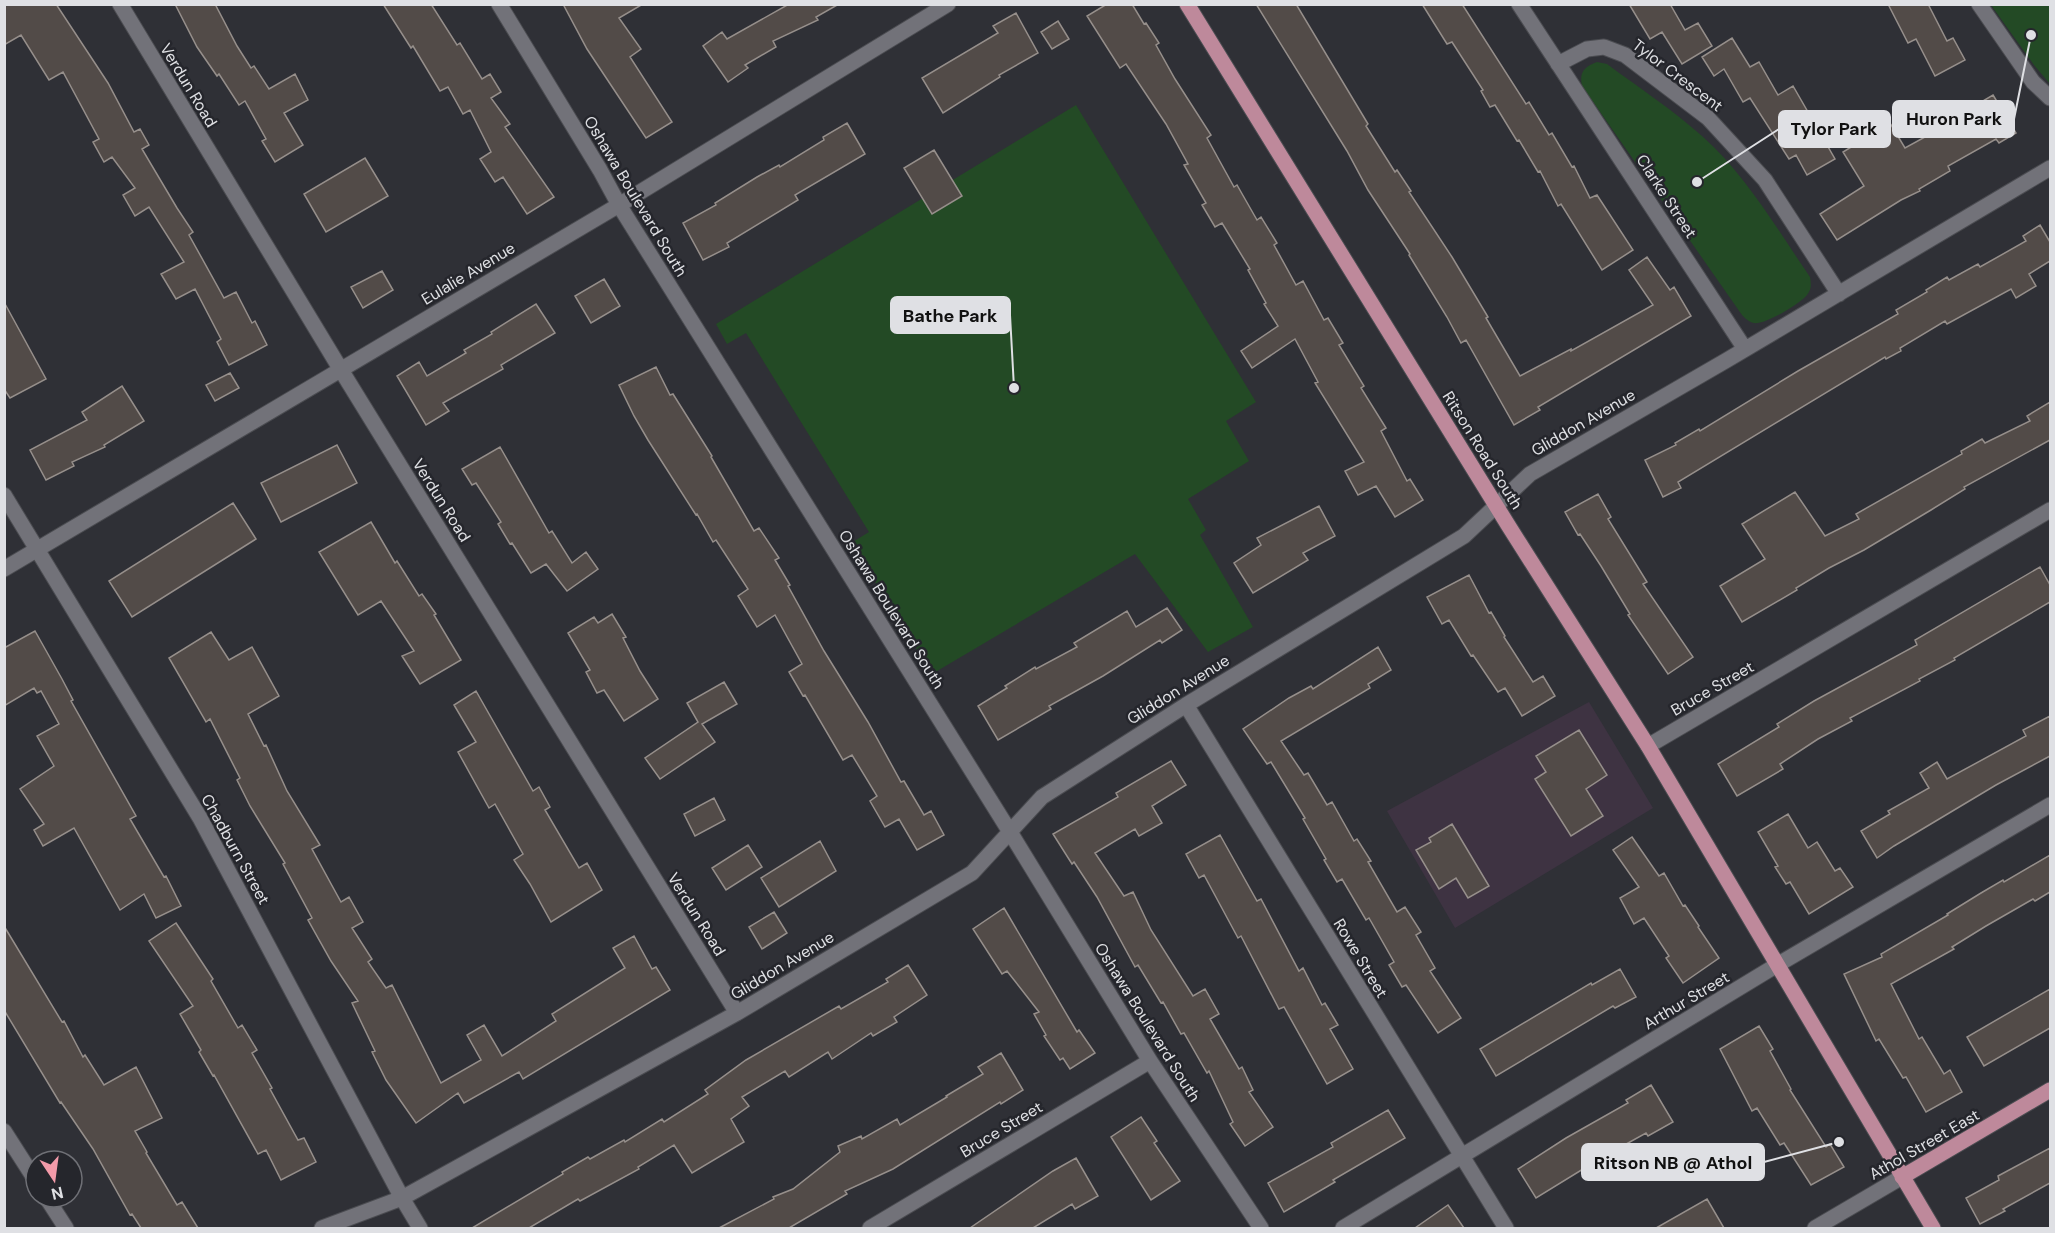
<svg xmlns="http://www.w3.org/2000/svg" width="2055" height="1233" viewBox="0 0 2055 1233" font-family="'DM Sans',sans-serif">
<rect width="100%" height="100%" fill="#2f3036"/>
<path fill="#3e3342" d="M1589 702 1653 808 1455 928 1387 811Z"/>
<path fill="#234a25" d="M1991 5H2050V84L2034 65Z
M1597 62 1607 64C1638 87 1673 110 1702 136 1746 175 1777 229 1810 277 1811 284 1812 289 1807 295 1801 303 1769 322 1758 323 1751 324 1747 320 1742 315L1582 86C1579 72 1584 67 1597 62Z
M1076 105 1256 402 1226 421 1249 461 1188 499 1206 530 1200 535 1253 627 1208 652 1135 554 932 674 851 543 869 532 746 333 727 344 716 324Z"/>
<path fill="#524b48" stroke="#968f8b" stroke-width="1.5" d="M4 4H56L108 83 134 132 140 129 149 145 142 149 177 208 193 232 189 235 224 298 236 292 252 323 255 321 267 345 229 365 217 342 221 339 195 289 176 299 161 274 184 262 149 207 135 216 123 195 135 188 112 157 104 162 93 142 99 139 63 72 49 80 21 35 4 45Z
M175 4H215L237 46 251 68 254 66 269 89 295 74 308 100 284 113 303 145 275 162 262 141 266 139 245 101 239 105 219 74 217 76 197 47Z
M383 4H431L457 45 460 43 482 79 490 74 501 92 491 98 510 124 505 127 554 197 527 214 503 177 495 182 480 159 491 152 470 110 463 114 448 87 440 91 413 46 411 48Z
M563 4H643L619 18 641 49 630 57 672 122 646 138 587 49Z
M789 4H839L816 17 818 20 773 41 776 47 745 65 748 68 728 82 703 46 722 32 727 39Z
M1107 4H1132L1144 24 1146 23 1159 43 1156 45 1175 79 1211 135 1207 138 1234 187 1237 185 1257 220 1261 217 1277 243 1274 245 1296 285 1303 281 1324 320 1328 318 1343 343 1339 345 1364 386 1361 388 1386 428 1381 431 1407 481 1410 479 1423 500 1395 517 1376 486 1358 495 1345 471 1364 462 1315 383 1318 382 1295 339 1252 368 1241 351 1278 326 1264 304 1266 303 1248 270 1250 269 1222 223 1215 227 1202 205 1206 203 1184 165 1188 164 1166 124 1126 64 1120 68 1087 16Z
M1256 4H1296L1368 124 1366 126 1395 172 1397 170 1411 191 1409 192 1452 257 1488 317 1486 318 1520 376 1571 349V351L1653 305 1629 270 1647 257 1670 290 1674 287 1691 316 1538 407 1540 410 1514 425 1466 340 1461 343 1447 317 1409 255 1410 254 1368 190 1347 151Z
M1422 4H1462L1526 104 1529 102 1549 135 1552 133 1572 167 1574 166 1590 198 1597 195 1633 250 1602 270 1561 204 1558 206 1540 171 1538 172 1519 140 1517 141 1495 105 1490 107 1481 91 1483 90 1452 42 1447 44Z
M1629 4H1670L1685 30 1698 23 1712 46 1682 64 1662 32 1650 39Z
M1888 4H1928L1947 41 1953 38 1965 60 1935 76 1916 39 1908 43Z
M1016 13 1038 53 999 75 1000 77 943 113 922 78 998 33 993 26Z
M1058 21 1069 39 1052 49 1041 32Z
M1732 38 1750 67 1759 62 1778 95 1793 86 1835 159 1807 175 1796 155 1789 159 1750 98 1743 102 1724 69 1714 76 1702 57Z
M1993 95 2016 133 1999 143 1996 139 1948 166 1950 171 1919 189 1920 191 1901 200 1837 240 1820 214 1864 186 1843 152 1890 123 1905 148 1978 108 1976 105Z
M847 123 865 154 795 195 798 200 727 243 729 247 703 260 683 223 716 205 715 203 757 177 779 165 780 167 824 140 823 137Z
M934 150 962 196 932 214 904 168Z
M365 158 388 196 326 232 304 194Z
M2040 225 2050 242V261L2029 274 2036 286 2016 298 2011 289 1947 324 1945 321 1900 348 1901 351 1886 359 1885 357 1678 482 1681 488 1663 497 1645 460 1676 445 1675 443 1699 429 1700 431 1798 371 1898 314 1896 310 1927 292 1926 290 1947 277 1949 280 1978 264 1980 267 2026 241 2023 236Z
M382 271 393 290 363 308 351 287Z
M604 279 620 306 591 323 575 296Z
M4 302 46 379 10 398 4 389Z
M536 304 555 333 501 365 503 369 443 403 449 411 426 425 397 376 419 362 427 376 466 353 464 350 492 334 491 332Z
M656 367 670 395 673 394 712 456 711 457 754 531 759 528 779 558 775 560 790 585 788 586 824 651 868 722 901 782 904 781 924 815 931 811 944 835 917 850 899 819 885 827 870 801 877 796 852 755 843 760 805 695 803 696 789 672 802 664 775 615 757 627 738 596 748 589 716 540 713 542 697 514 696 515 648 440 634 416 619 385Z
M230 373 239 388 215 401 206 385Z
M122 386 144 421 104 445 105 447 72 462 74 466 46 480 30 450 87 420 82 412Z
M2050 402V440L1964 487 1965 489 1931 510 1864 550 1829 568 1796 588 1797 590 1742 622 1720 586 1765 559 1742 524 1795 492 1825 536 1859 519 1856 514 1962 454 1961 451 1982 439 1985 443 2030 421 2027 416Z
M337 445 357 483 281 522 261 483Z
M500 447 549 533 552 531 572 563 586 552 598 569 567 591 546 564 531 573 512 543 510 544 498 524 501 522 476 483 472 485 462 469Z
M1598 494 1611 517 1608 519 1647 582 1643 584 1693 657 1668 674 1628 615 1630 614 1601 566 1580 534 1578 535 1565 512Z
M233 503 256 539 132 617 109 581Z
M1319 506 1335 536 1303 553 1308 560 1253 593 1234 563 1261 545 1257 538Z
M371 522 395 563 397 561 419 596 422 594 436 614 434 615 461 660 420 684 402 656 414 651 381 601 358 615 319 552Z
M2040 567 2050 585V602L1954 658 1955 660 1919 679 1920 681 1850 718 1852 721 1818 739 1780 764 1783 769 1737 796 1718 764 1779 727 1777 724 1814 701 1917 645 1915 640Z
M1469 575 1489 613 1491 612 1505 636 1504 637 1533 682 1543 676 1555 696 1522 716 1505 688 1498 692 1473 655 1471 656 1449 620 1442 624 1427 597Z
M1167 608 1182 630 1162 643 1160 640 1103 676 1049 706 1051 709 998 740 978 706 1007 688 1005 686 1035 667 1036 669 1077 647 1074 643 1127 611 1136 627Z
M612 614 626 637 623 638 640 671 658 699 624 721 604 690 597 693 586 672 590 670 568 633 594 617 598 623Z
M35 631 62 679 73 700 71 701 136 816 130 819 164 877 166 876 181 906 156 918 144 894 120 910 74 828 43 846 34 830 44 824 20 789 54 766 37 736 59 724 41 691 37 693 34 688 4 706V648Z
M211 632 229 660 252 647 279 696 248 714 264 746 266 745 287 791 320 845 312 849 341 902 349 897 363 922 352 928 372 959 368 962 386 988 392 985 441 1083 481 1060 467 1035 484 1025 502 1056 556 1021 552 1014 625 968 613 948 634 936 652 969 656 967 670 990 523 1079 519 1072 464 1103 458 1093 416 1123 386 1080 372 1052 375 1051 352 1003 358 1001 331 961 308 920 312 918 283 864 285 863 250 806 237 780 240 778 210 719 206 722 169 658Z
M1378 647 1391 670 1368 684 1370 688 1281 741 1304 775 1308 773 1327 805 1332 802 1354 841 1357 839 1371 861 1368 862 1397 912 1405 907 1421 932 1416 935 1435 968 1430 971 1461 1018 1438 1033 1406 985 1402 987 1389 965 1394 962 1369 918 1366 920 1342 879 1337 882 1324 860 1326 859 1303 819 1305 818 1271 762 1267 764 1243 729 1289 698 1311 686 1313 689Z
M724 682 737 704 702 724 715 742 660 779 645 758 698 722 687 703Z
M476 691 533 791 539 787 550 807 545 810 579 868 587 863 602 890 551 922 530 884 514 860 523 854 495 804 489 808 458 752 476 742 454 705Z
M2050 716V756L1996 785 1894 846 1877 858 1861 831 1890 814 1888 811 1929 788 1920 773 1937 762 1947 779 2026 736 2023 730Z
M1579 730 1607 775 1586 789 1603 816 1571 836 1535 779 1546 772 1536 756Z
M1171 761 1186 785 1152 806 1162 823 1139 836 1135 829 1095 853 1124 896 1133 892 1151 930 1193 996 1205 989 1219 1014 1210 1019 1239 1069 1242 1067 1253 1090 1249 1092 1273 1127 1245 1146 1230 1124 1233 1122 1209 1071 1207 1073 1184 1033 1181 1034 1163 1002 1161 1003 1138 965 1135 967 1097 897 1074 862 1072 864 1053 834 1118 797 1116 793Z
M714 798 725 820 695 836 684 814Z
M1788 814 1808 848 1817 842 1835 871 1840 868 1853 887 1809 914 1790 882 1786 884 1775 867 1778 866 1758 832Z
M1452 824 1489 886 1468 898 1456 878 1439 889 1416 850 1431 842 1429 838Z
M1220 835 1257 901 1261 899 1299 971 1303 968 1322 1005 1325 1003 1338 1025 1330 1029 1353 1069 1327 1084 1284 1007 1279 1009 1241 936 1238 938 1204 875 1199 878 1186 854Z
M1632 837 1659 876 1664 873 1683 906 1685 905 1699 926 1698 927 1719 958 1683 983 1666 958 1669 956 1644 918 1634 924 1620 898 1639 887 1613 850Z
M820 841 836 871 779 907 761 878Z
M748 845 762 867 726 890 712 868Z
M2050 855V892L2035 901 2033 899 1986 926 1952 947 1954 949 1891 984 1919 1039 1922 1037 1944 1074 1950 1070 1962 1092 1926 1112 1906 1077 1903 1078 1879 1039 1876 1041 1844 974 1882 957 1881 954 1948 915 1947 914 1981 893 2003 880 2004 882Z
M1004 908 1077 1032 1079 1030 1095 1053 1070 1069 1063 1058 1060 1060 1044 1036 1046 1035 1034 1014 1039 1012 1007 971 1002 974 973 929Z
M774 912 787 933 762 949 749 927Z
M176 923 213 979 211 981 238 1028 242 1025 257 1050 252 1053 272 1088 270 1089 298 1140 304 1138 316 1162 281 1180 266 1150 258 1154 214 1075 213 1076 199 1052 201 1050 180 1014 193 1006 149 941Z
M4 926 62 1022 64 1021 83 1057 85 1055 104 1085 136 1067 162 1118 135 1131 147 1152 146 1153 177 1205 182 1202 198 1228H141L132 1214 130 1215 93 1149 61 1102 60 1103 4 1010Z
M908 965 927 995 894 1017 897 1022 873 1036 871 1033 832 1059 828 1052 789 1077 785 1071 742 1097 749 1106 731 1119 744 1142 692 1173 674 1145 638 1167 639 1169 580 1201 578 1199 529 1228H472L563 1174 562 1172 588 1157 590 1159 624 1140 625 1142 662 1119 664 1122 708 1094 705 1090 746 1060 839 1006 841 1009 888 982 886 979Z
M1620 969 1636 997 1615 1008 1613 1006 1496 1076 1480 1049 1591 983 1592 985Z
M2050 989V1028L1984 1066 1967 1037Z
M1759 1026 1773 1049 1770 1051 1791 1089 1790 1090 1826 1147 1830 1144 1844 1167 1811 1185 1784 1143 1780 1145 1757 1108 1752 1111 1720 1049Z
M1001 1053 1023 1090 1001 1104 1000 1102 893 1169 845 1191 847 1194 789 1228H719L774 1199 773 1197 793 1189 840 1152 838 1146 861 1136 862 1139 897 1119 900 1125 947 1097 946 1096 983 1074 978 1067Z
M1651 1085 1673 1122 1648 1136 1646 1133 1601 1158 1536 1198 1518 1169 1566 1138 1628 1103 1626 1100Z
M1388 1110 1405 1138 1333 1180 1335 1182 1284 1212 1268 1183 1333 1147 1331 1143Z
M1141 1117 1157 1141 1154 1143 1180 1181 1151 1200 1111 1137Z
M2050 1148V1183L2003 1209 2005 1211 1980 1224 1966 1198 1999 1180 1998 1176Z
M1076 1158 1098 1196 1075 1209 1072 1204 1033 1228H970L1053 1171Z
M1707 1199 1724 1228H1656Z
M1448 1205 1464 1228H1415Z"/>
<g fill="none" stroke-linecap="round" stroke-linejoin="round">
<defs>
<path id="minor" d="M120 4 341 370 737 1013
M499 4 600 170 619 205 1010 832 1150 1061 1261 1228
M1519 4 1745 349
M1979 4 2033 82 2050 98
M1558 64 1587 49 1604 47 1625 55 1708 118 1765 180 1839 294
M4 495 200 818 402 1198 420 1228
M4 569 619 205 948 4
M1186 705 1506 1228
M1648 746 2050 510
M4 1131 36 1181
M46 1197 66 1228
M322 1228 402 1198 737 1013 972 873 1042 797 1186 705 1464 536 1530 474 1727 360 2050 168
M870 1228 1150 1061
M1343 1228 1777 965 2050 805
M1815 1228 1902 1177"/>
<path id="major" d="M1187 4 1508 525 1648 746 1933 1228
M1902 1177 2050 1090"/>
</defs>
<use href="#minor" stroke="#4b4c51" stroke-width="17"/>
<use href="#major" stroke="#4b4c51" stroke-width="17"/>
<use href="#minor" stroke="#727279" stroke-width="15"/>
<use href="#major" stroke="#be899b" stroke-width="15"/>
</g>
<g text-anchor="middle" stroke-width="5" stroke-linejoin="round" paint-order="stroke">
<g font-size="16" fill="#dfe0e4" stroke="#25262c">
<text transform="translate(1678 75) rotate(37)" y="6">Tylor Crescent</text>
<text transform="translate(189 85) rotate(59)" y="6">Verdun Road</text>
<text transform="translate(636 196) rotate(59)" y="6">Oshawa Boulevard South</text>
<text transform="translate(1667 196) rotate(57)" y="6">Clarke Street</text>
<text transform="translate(468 273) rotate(-31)" y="6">Eulalie Avenue</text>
<text transform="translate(1583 422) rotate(-30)" y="6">Gliddon Avenue</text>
<text transform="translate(1483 450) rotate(58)" y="6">Ritson Road South</text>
<text transform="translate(442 500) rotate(58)" y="6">Verdun Road</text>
<text transform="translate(892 609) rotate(58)" y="6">Oshawa Boulevard South</text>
<text transform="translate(1712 688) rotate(-30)" y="6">Bruce Street</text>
<text transform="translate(1178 689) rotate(-32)" y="6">Gliddon Avenue</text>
<text transform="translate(236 849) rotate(61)" y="6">Chadburn Street</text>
<text transform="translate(697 914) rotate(58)" y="6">Verdun Road</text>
<text transform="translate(1361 958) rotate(59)" y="6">Rowe Street</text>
<text transform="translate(782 965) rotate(-31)" y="6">Gliddon Avenue</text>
<text transform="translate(1686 1000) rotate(-31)" y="6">Arthur Street</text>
<text transform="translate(1148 1022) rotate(58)" y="6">Oshawa Boulevard South</text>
<text transform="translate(1001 1129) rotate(-31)" y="6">Bruce Street</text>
<text transform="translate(1924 1144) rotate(-30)" y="6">Athol Street East</text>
</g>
</g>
<path fill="none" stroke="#dfe0e4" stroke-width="2" d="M2031 35L2014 119M1697 182L1779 129M1014 388L1010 315M1839 1142L1764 1162"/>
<g fill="#dfe0e4" stroke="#25262c" stroke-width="2">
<circle cx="2031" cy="35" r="6"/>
<circle cx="1697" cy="182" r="6"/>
<circle cx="1014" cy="388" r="6"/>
<circle cx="1839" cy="1142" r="6"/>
</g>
<g fill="#dfe0e4" stroke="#dfe0e4" stroke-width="2">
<rect x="1893" y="101" width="121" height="36" rx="6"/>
<rect x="1779" y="111" width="111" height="36" rx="6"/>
<rect x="891" y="297" width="119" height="36" rx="6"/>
<rect x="1582" y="1144" width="182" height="36" rx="6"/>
</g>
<g font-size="18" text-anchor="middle" font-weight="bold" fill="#111">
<text x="1954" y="125">Huron Park</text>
<text x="1834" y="135">Tylor Park</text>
<text x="950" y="322">Bathe Park</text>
<text x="1673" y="1169">Ritson NB @ Athol</text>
</g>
<rect width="2055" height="1233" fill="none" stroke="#dfe0e4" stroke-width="12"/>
<g transform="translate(54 1179) rotate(167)"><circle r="28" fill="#25262c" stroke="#6f7076" stroke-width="1.5"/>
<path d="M0-4.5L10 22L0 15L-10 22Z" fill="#f39aa9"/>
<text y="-9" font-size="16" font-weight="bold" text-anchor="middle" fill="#dfe0e4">N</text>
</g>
</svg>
